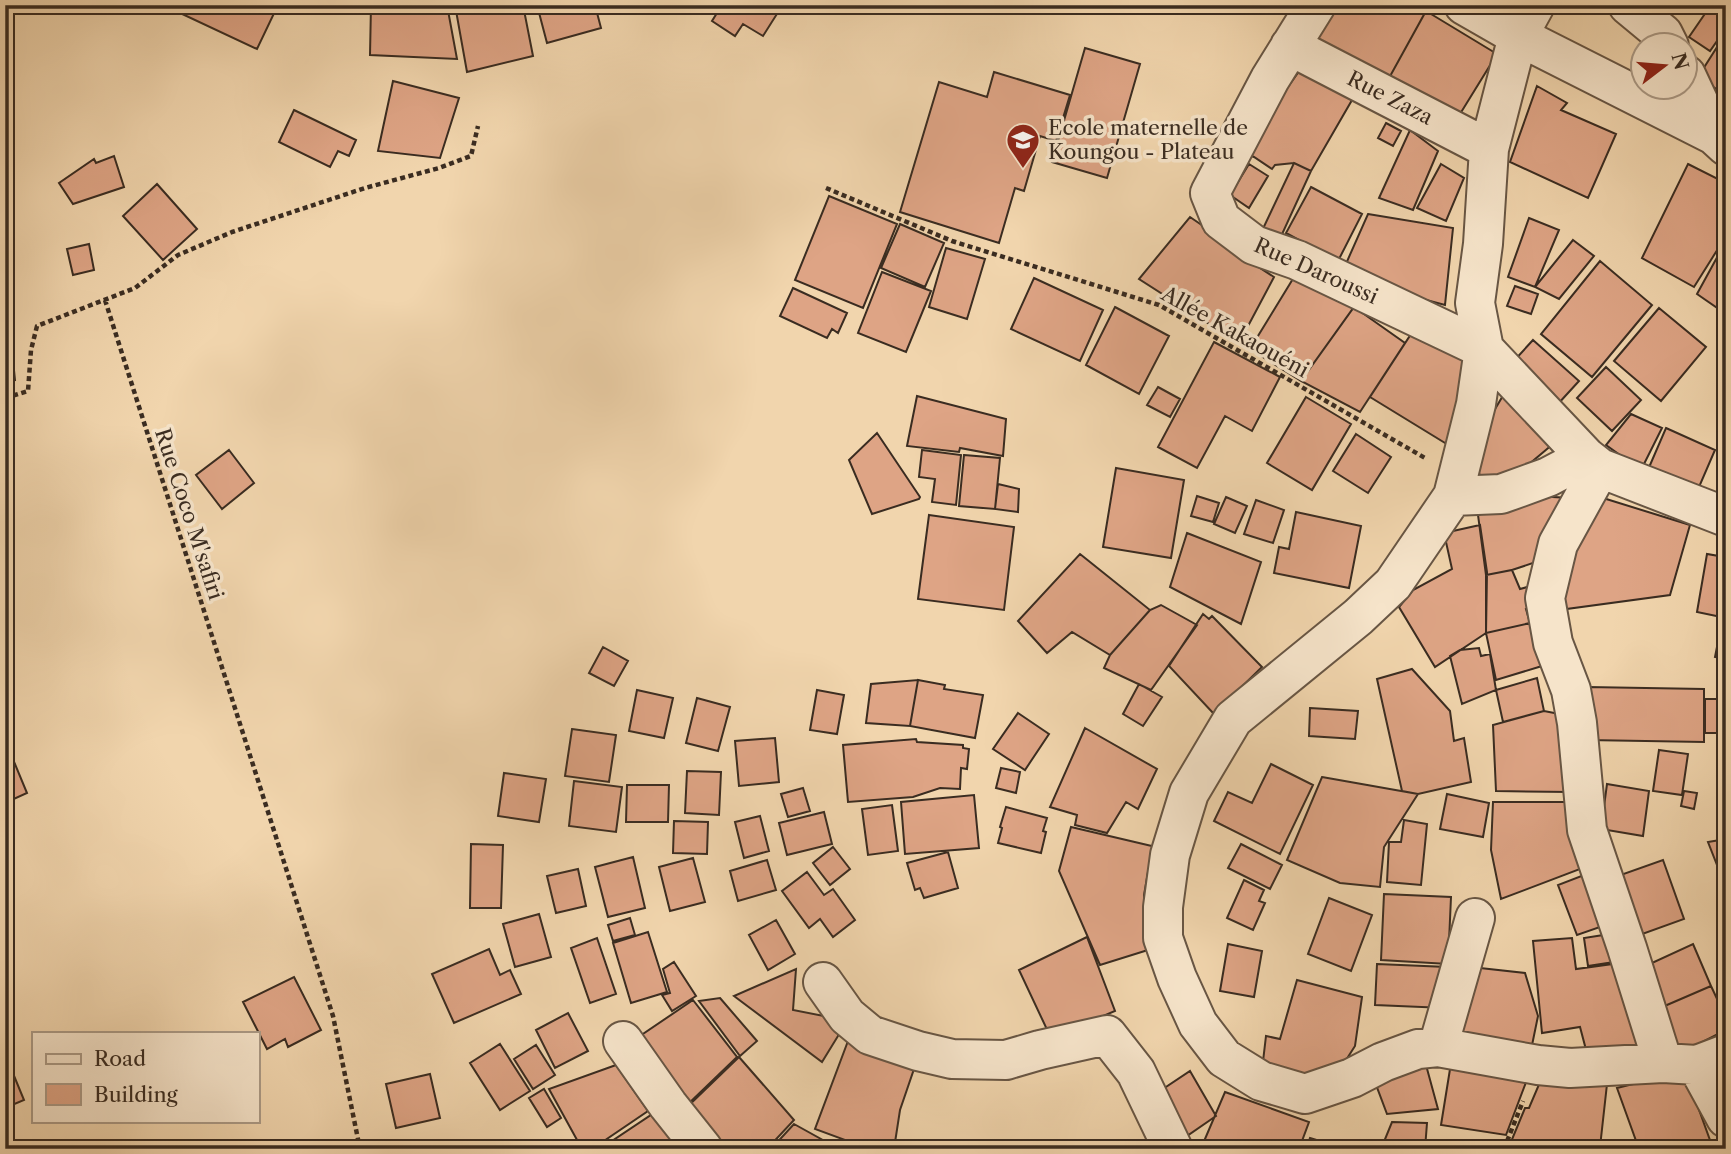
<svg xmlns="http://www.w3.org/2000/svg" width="1731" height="1154" viewBox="0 0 1731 1154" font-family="'Libre Caslon Text',serif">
<rect width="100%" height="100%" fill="#f1d5ad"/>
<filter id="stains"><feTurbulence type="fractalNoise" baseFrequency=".00286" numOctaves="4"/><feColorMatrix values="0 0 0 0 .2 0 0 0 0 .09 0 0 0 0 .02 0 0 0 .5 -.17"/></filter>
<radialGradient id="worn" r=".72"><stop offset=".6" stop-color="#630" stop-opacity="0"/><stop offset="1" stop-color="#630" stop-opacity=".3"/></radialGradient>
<path fill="#dea485" stroke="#3a2c21" stroke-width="2" d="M184 5H278L257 49 180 13Z
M371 5H447L457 59 370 55Z
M455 5H523L533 56 467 72Z
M537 5H595L601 28 547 43Z
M722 5H781L782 6 763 36 743 24 735 36 712 21Z
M1234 5H1267L1236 13Z
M1337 5H1417L1426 11 1388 80 1313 42Z
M1711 5H1721L1726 9V28L1710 51 1689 37Z
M1426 11 1497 54 1460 114 1389 78Z
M1726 33V107L1716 101 1721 92 1698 77Z
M1085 48 1140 64 1107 178 1052 162Z
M1300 70 1352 100 1311 171 1294 163 1275 165 1272 169 1254 157 1241 152Z
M994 72 1070 95 1056 141 1040 136 1024 191 1015 188 999 243 900 212 939 82 987 97Z
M393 81 459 98 440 158 378 151Z
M1537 86 1567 103 1561 110 1616 134 1588 198 1510 162Z
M294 110 356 140 349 156 338 151 330 167 279 142Z
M1386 123 1401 131 1393 146 1378 138Z
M1410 130 1438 151 1413 210 1379 198Z
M114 156 124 187 73 204 59 183 94 159 96 163Z
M1294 163 1311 171 1278 243 1260 235Z
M1249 164 1268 176 1249 208 1230 195Z
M1441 164 1464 178 1446 221 1417 208Z
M1688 164 1726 183V190L1722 196 1726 198V236L1694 287 1642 258Z
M157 184 197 229 163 260 123 216Z
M1311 187 1362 214 1338 261 1286 233Z
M829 196 897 224 863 308 795 280Z
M1368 214 1453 228 1445 305 1385 289 1345 266Z
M1190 217 1238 250 1237 253 1274 277 1239 343 1139 279Z
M1529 218 1559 230 1535 287 1508 277Z
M900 224 944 243 925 287 881 268Z
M1573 240 1594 256 1559 299 1535 287Z
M1726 241V314L1697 294Z
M89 244 94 270 73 275 67 249Z
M946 248 985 259 967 319 929 307Z
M1600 261 1652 305 1592 377 1541 334Z
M1299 269 1354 307 1301 381 1250 349Z
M882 272 931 291 906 352 858 333Z
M1034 278 1103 310 1080 361 1011 329Z
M1515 286 1538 294 1531 314 1507 306Z
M793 288 847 313 838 333 832 329 827 338 780 316Z
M1115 307 1169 336 1139 394 1086 365Z
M1354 307 1405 343 1360 412 1301 381Z
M1659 308 1706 347 1661 401 1614 361Z
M5 321H9L15 380 5 381Z
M1415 328 1472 366 1450 446 1370 397Z
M1533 340 1579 381 1557 405 1512 363Z
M1214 342 1280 377 1252 431 1225 416 1197 468 1158 447Z
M1606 367 1641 400 1612 431 1577 398Z
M1158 387 1180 399 1170 417 1147 405Z
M1504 394 1553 444 1509 481 1480 477 1475 456 1479 436Z
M917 396 1006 419 1003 456 960 448 959 452 907 446Z
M1306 397 1351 424 1312 490 1267 463Z
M1631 414 1662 428 1641 470 1606 445Z
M1666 428 1715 450 1696 494 1647 472Z
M877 433 920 497 919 499 872 514 849 460Z
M1356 434 1391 457 1368 493 1333 471Z
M229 450 254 483 222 509 196 475Z
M922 450 961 455 956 505 932 502 935 479 919 477Z
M964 455 1000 458 995 509 959 506Z
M1116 468 1184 480 1171 558 1103 547Z
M998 484 1019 489 1018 512 995 509Z
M1197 496 1219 503 1213 522 1191 516Z
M1535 496 1570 498 1536 562 1512 570 1486 575 1478 515Z
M1226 497 1247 506 1235 533 1214 524Z
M1603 498 1690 525 1670 595 1559 610 1573 549Z
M1256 500 1284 510 1273 543 1244 534Z
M1296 512 1361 526 1349 588 1274 573 1279 547 1289 549Z
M929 515 1014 527 1004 610 918 599Z
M1480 525 1487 572 1486 633 1435 667 1399 607 1413 590 1452 569 1444 533Z
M1187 533 1261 562 1241 624 1170 587Z
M1721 542 1726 543V618L1697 612 1707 554 1719 556Z
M1080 554 1150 610 1110 655 1072 632 1047 653 1018 621Z
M1512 570 1520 589 1531 586 1533 608 1526 609 1530 623 1486 633V575Z
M1161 605 1197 625 1151 690 1104 668 1110 655 1150 610Z
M1203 614 1209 619 1212 616 1262 667 1214 714 1169 666Z
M1530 623 1542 666 1496 680 1486 633Z
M1720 632 1726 633V659L1715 657Z
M603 647 628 661 614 686 589 673Z
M1479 648 1481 656 1490 654 1496 690 1462 704 1450 656 1460 650Z
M1412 669 1450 711 1454 741 1464 738 1471 782 1418 794 1402 791 1377 679Z
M1537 678 1544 711 1503 722 1496 690Z
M918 680 910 726 866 723 871 684Z
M918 680 945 685 944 689 983 695 975 738 910 726Z
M1139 684 1162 697 1143 726 1123 714Z
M1587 687 1704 689V742L1587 740Z
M637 690 673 698 664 738 629 731Z
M817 690 844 695 837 734 810 730Z
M697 698 730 707 718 751 686 743Z
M1705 699H1726V733H1705Z
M1310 708 1358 711 1355 739 1309 736Z
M1544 711 1570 716V792L1496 791 1493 725Z
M1018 713 1049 734 1025 770 993 749Z
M1085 728 1157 769 1138 809 1126 802 1107 833 1075 825 1077 815 1050 807Z
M572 729 616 735 609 782 565 776Z
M775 738 779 782 739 786 735 741Z
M916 739 917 742 963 745V748L969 749 967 769 961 768 960 789 940 788 913 797 848 802 843 745Z
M5 740 27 793 5 803Z
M1659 750 1688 754 1682 795 1653 791Z
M1271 764 1313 785 1280 854 1214 821 1228 792 1252 803Z
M1001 768 1020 772 1016 793 996 788Z
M687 771 721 772 719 815 685 813Z
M504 773 546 779 539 822 498 816Z
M1322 777 1418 794 1384 847 1380 887 1340 883 1287 860Z
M574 781 622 787 616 832 569 826Z
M1607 784 1649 791 1643 836 1601 829Z
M627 785H669L668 822H626Z
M803 788 810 811 788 817 781 794Z
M1684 791 1697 793 1694 809 1681 806Z
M1447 794 1489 803 1483 837 1440 829Z
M974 795 979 848 905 854 901 802Z
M1493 802H1573L1588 866 1501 899 1491 850Z
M892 805 898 851 868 855 862 809Z
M1006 807 1047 818 1043 831 1046 832 1041 853 998 843 1002 828 1000 827Z
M824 812 832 844 787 855 779 823Z
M760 816 769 851 744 858 735 822Z
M1404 820 1427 824 1421 885 1387 882 1389 842H1401Z
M674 821 708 822 707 854 673 853Z
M1071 827 1156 847 1148 872 1144 895 1148 950 1100 965 1059 871Z
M1726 839V888L1708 842Z
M471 844 503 845 501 908H470Z
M1241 844 1282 865 1270 889 1228 868Z
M833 847 850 869 830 885 813 863Z
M948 852 958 888 924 898 920 888 915 890 907 863Z
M633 857 645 908 608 917 595 867Z
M693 858 705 902 670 911 659 867Z
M767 860 776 890 738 901 730 871Z
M1663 860 1684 919 1634 937 1612 878Z
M578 869 586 906 556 913 547 876Z
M807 872 824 895 833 889 855 920 833 937 820 919 809 928 782 891Z
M1584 875 1603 926 1577 935 1558 885Z
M1244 880 1264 890 1259 901 1265 903 1253 930 1227 918Z
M1384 894 1451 897 1448 964 1381 960Z
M1329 898 1372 915 1351 971 1308 954Z
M539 914 551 957 515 967 503 924Z
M630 918 635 935 613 941 608 925Z
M776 920 795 954 768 970 749 935Z
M648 932 667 992 631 1003 613 943Z
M1610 934 1614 962 1588 966 1584 938Z
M1087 937 1115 1011 1051 1038 1019 970Z
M597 938 616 994 590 1003 571 948Z
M1572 938 1576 969 1620 963 1647 1051 1589 1061 1580 1027 1542 1033 1533 941Z
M1228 944 1262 951 1254 997 1220 991Z
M1693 944 1711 986 1660 1008 1641 968Z
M489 949 500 975 510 970 521 994 454 1023 432 974Z
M674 962 696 996 672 1011 662 995 670 993 663 969Z
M1377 964 1447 967 1445 1008 1375 1005Z
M1480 968 1525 973 1538 1016 1530 1055 1456 1035Z
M796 969 793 1010 839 1019 838 1036 822 1062 734 996Z
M294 977 321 1030 288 1047 285 1039 267 1049 243 1002Z
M1297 980 1362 997 1355 1046 1339 1071 1304 1079 1262 1070 1266 1036 1280 1039Z
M1711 986 1726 1018V1030L1681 1053 1660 1008Z
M720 998 757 1041 740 1056 699 1001Z
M693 1000 737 1057 684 1108 637 1038Z
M568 1013 588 1051 555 1068 536 1030Z
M848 1041 915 1066 900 1110 894 1149H857L847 1144 848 1141 815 1129Z
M500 1044 530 1091 500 1110 470 1063Z
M536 1045 555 1075 533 1089 514 1059Z
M5 1054 24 1100 5 1108Z
M739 1057 794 1120 767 1149H719L684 1110Z
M1451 1063 1528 1077 1506 1135 1441 1125Z
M616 1065 648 1111 592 1149H582L549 1089Z
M1426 1065 1438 1109 1387 1114 1375 1082Z
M1190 1071 1216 1116 1184 1138 1154 1095Z
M1685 1071 1711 1143 1694 1149H1639L1617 1088Z
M430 1074 440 1118 396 1128 386 1084Z
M1543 1075 1607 1084 1600 1147 1577 1142 1574 1149H1508L1525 1108H1529Z
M544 1089 561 1118 547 1127 529 1098Z
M1225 1092 1309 1122 1299 1149H1210L1202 1146Z
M654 1113 675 1145 667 1149H600Z
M1392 1122 1427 1123 1425 1149H1381Z
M794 1124 839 1149H771Z
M1310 1138 1340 1147 1339 1149H1306Z"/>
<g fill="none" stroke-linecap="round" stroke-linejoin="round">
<defs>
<path id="minor" d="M1316 5 1270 79 1210 193 1221 220 1254 245 1297 260 1484 349
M1464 5 1518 36 1714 135 1726 146
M1535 5 1518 36 1489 149 1483 244 1475 303 1484 349 1586 457 1600 468 1726 517
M1628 5 1663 34 1669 46
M1290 46 1489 149
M1686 75 1714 135
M1484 349 1476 404 1453 496 1393 584 1358 617 1233 719 1189 793 1170 855 1163 907V938L1177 978 1198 1024 1224 1058 1261 1081 1305 1094 1352 1078 1383 1062 1418 1049 1438 1047 1538 1065 1570 1068 1663 1063 1697 1065 1726 1054
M1600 468 1558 544 1545 598 1553 643 1571 690 1577 723 1587 830 1627 948 1663 1063
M1453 496 1501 494 1548 477 1586 457
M823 982 847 1016 870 1035 918 1051 952 1059 1006 1060 1040 1050 1107 1035 1136 1072 1173 1149
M623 1041 668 1105 703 1149
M1438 1047 1475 918
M1697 1065 1726 1118"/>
</defs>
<use href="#minor" stroke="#685644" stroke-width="42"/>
<path stroke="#3a2c21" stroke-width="4.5" stroke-dasharray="5 3.5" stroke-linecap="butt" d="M826 188 952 241 1159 305 1425 458
M105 300 333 1016 360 1149
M5 398 28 391 31 350 37 326 135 288 178 255 232 232 365 188 439 168 471 156 478 126
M1504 1149 1523 1101"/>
<use href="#minor" stroke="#f6e4ca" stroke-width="38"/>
</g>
<defs>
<symbol id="school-pin" viewBox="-11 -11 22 30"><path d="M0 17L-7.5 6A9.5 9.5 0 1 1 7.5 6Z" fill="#8f2418" stroke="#f6e4ca"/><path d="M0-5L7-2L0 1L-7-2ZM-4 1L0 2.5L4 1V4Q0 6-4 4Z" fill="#fff"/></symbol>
</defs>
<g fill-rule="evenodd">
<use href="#school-pin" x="1004" y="121" width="38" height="52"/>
</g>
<g text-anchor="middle" stroke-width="7" stroke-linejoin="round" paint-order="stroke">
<g font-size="21" fill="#3a2c21" stroke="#f6e4ca">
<text transform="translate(1390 98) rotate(27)" y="7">Rue Zaza</text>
<text transform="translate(1316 271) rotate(24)" y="7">Rue Daroussi</text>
<text transform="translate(1235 332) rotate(29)" y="7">Allée Kakaouéni</text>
<text transform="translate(189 514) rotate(72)" y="7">Rue Coco M'safiri</text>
</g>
<g font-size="21" fill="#3a2c21" stroke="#f6e4ca" text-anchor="start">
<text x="1048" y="135">Ecole maternelle de<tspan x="1048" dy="24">Koungou - Plateau</tspan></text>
</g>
</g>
<rect width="1731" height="1154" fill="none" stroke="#f1d5ad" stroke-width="28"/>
<rect x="7" y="7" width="1717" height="1140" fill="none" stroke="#3a2c21" stroke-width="3.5"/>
<rect x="14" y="14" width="1703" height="1126" fill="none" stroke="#3a2c21" stroke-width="2"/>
<rect x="32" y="1032" width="228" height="91" fill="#f6e4ca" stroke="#ab9a86" stroke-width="2"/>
<rect x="46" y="1054" width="35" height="10" fill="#f6e4ca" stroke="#ab9a86" stroke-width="2"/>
<text x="94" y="1066" font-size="21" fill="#3a2c21">Road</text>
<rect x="46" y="1084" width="35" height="21" fill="#dea485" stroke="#ab9a86" stroke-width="2"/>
<text x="94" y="1102" font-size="21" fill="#3a2c21">Building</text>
<g transform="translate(1664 66) rotate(74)"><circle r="33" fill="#f6e4ca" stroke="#ab9a86" stroke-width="2"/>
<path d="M0-5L12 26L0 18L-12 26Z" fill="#8f2418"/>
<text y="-10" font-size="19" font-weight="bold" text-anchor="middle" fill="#3a2c21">N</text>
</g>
<rect width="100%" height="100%" filter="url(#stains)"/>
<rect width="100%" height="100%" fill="url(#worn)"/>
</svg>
